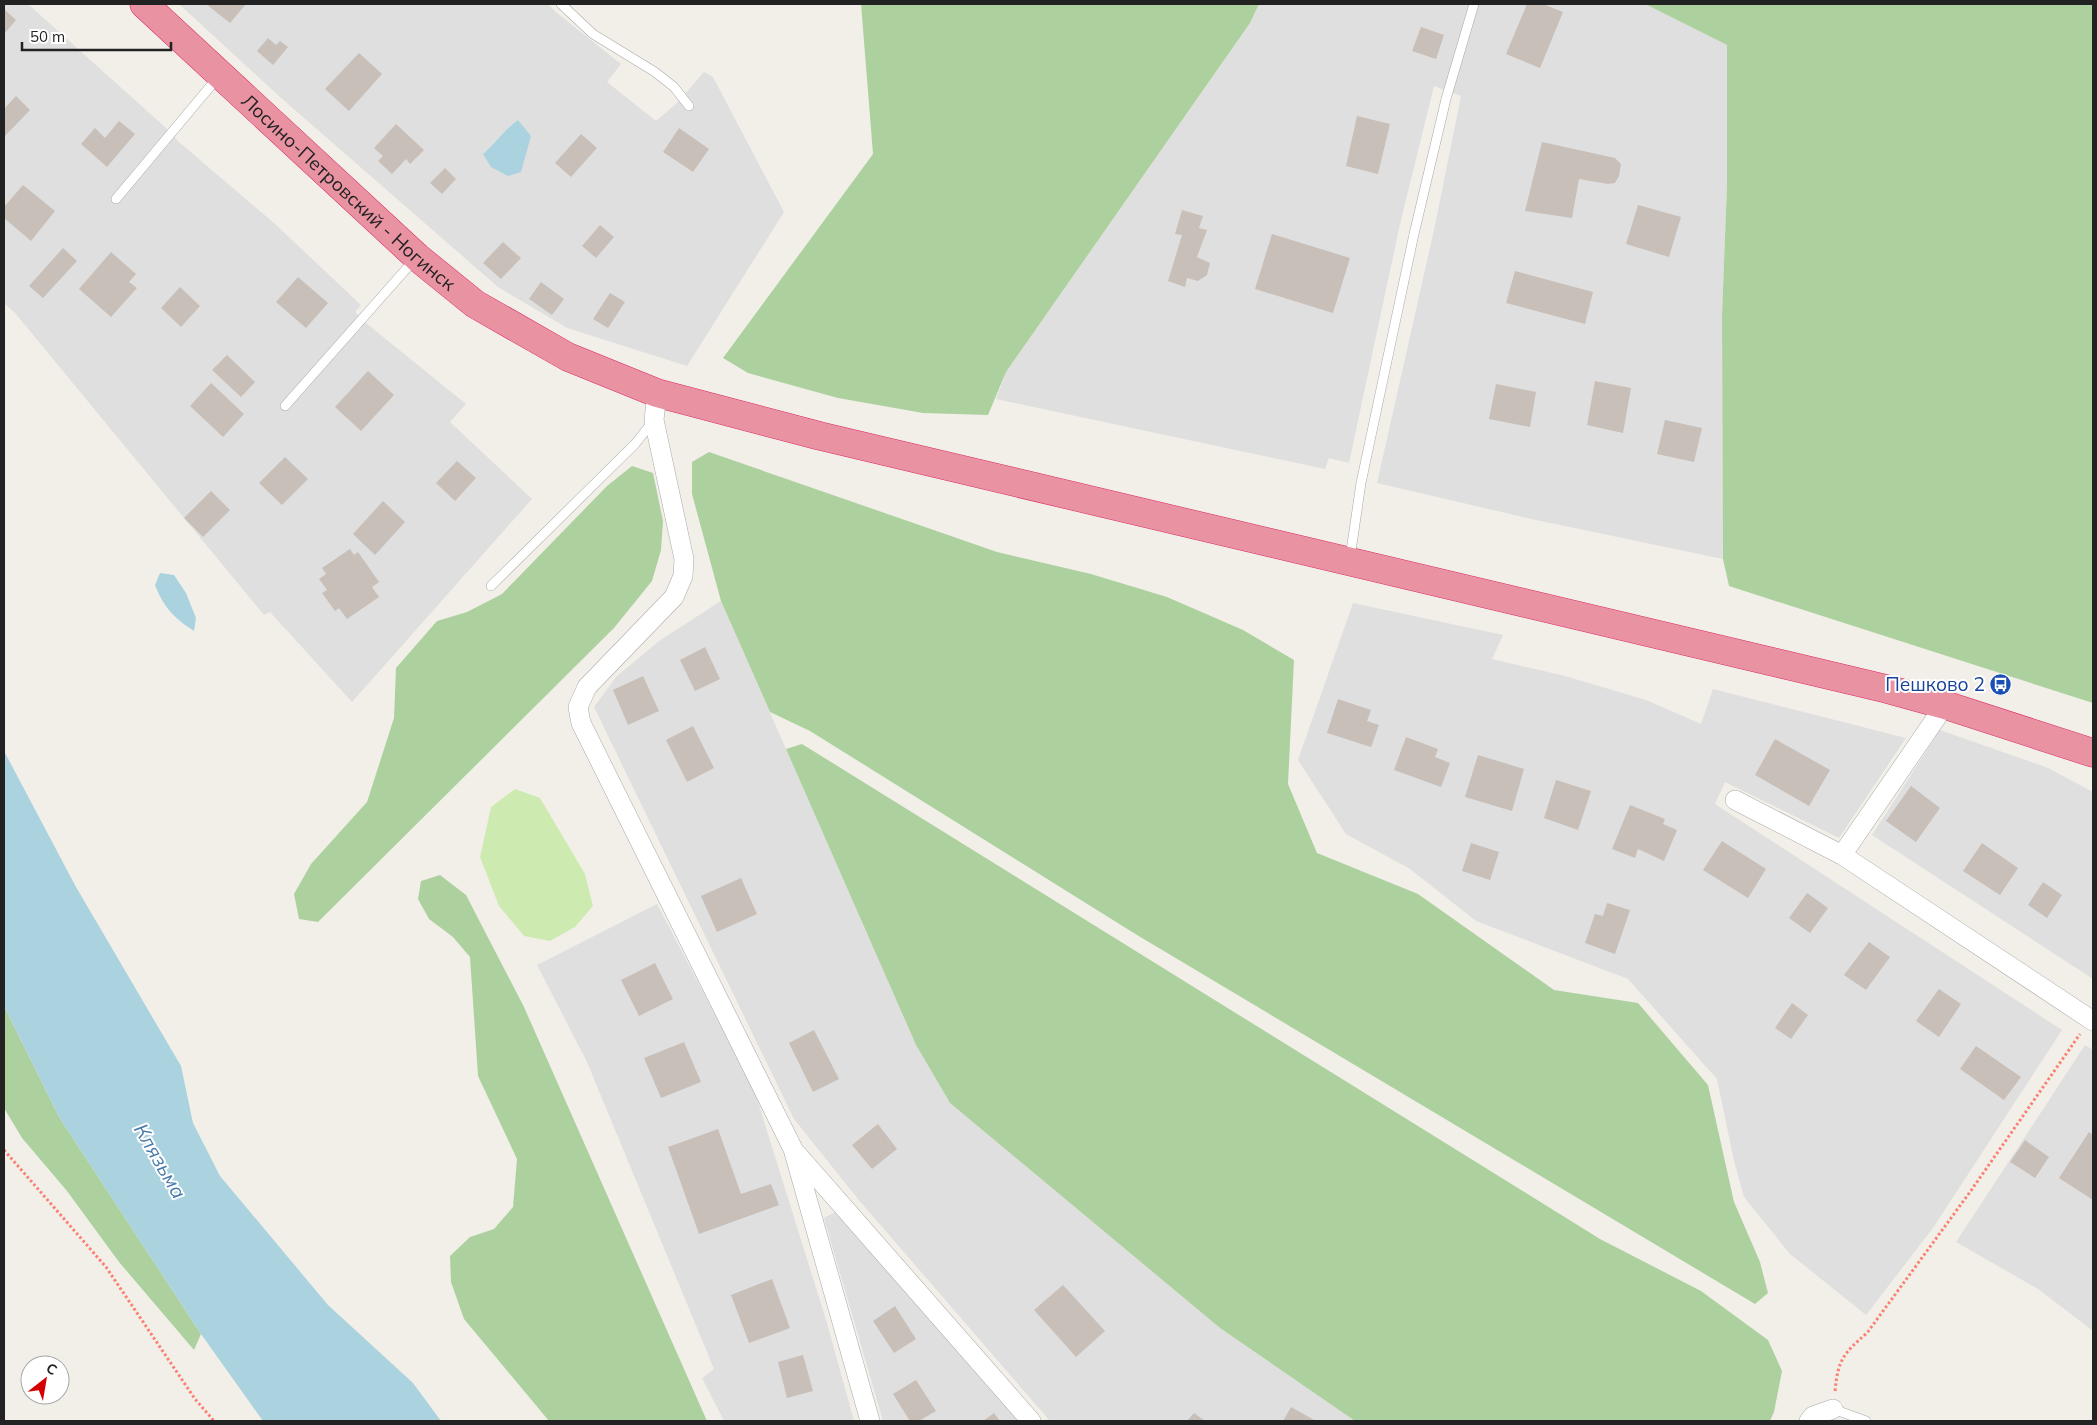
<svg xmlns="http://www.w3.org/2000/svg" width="2097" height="1425" viewBox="0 0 2097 1425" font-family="Mulish,sans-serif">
<rect width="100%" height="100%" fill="#f2efe9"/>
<path fill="#e0dfdf" d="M4 4H28L165 127 179 142 274 223 361 305 355 312 366 323 466 404 450 422 532 499 352 702 270 612 264 615 15 313 4 303Z
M179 4H548L557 13 621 64 607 82 656 121 677 103 704 72 713 77 784 212 687 366 567 328 498 287 280 97Z
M1259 4H1645L1727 45V184L1722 316 1723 559 1536 520 1377 483 1434 230 1461 96 1434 86 1400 224 1349 463 1329 458 1325 469 996 399 1006 372 1250 23Z
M721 601 916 1045 950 1103 1220 1328 1355 1421H1050L858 1199 794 1119 594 707 616 677 659 641Z
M1353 603 1503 635 1492 659 1565 676 1646 700 1701 724 1713 689 1906 738 1839 838 1725 782 1715 804 2062 1030 1933 1228 1866 1315 1790 1254 1744 1197 1734 1161 1717 1079 1628 979 1476 921 1410 869 1346 834 1298 760Z
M1940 730 2048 768 2093 792V979L1872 835Z
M657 904 754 1089 827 1323 854 1421H724L702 1378 714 1369 587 1062 537 965Z
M2085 1045 2093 1050V1331L2038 1289 1956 1242Z
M837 1211 1022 1421H883L824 1218Z"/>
<path fill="#cdebb0" d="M515 789 540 798 585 874 593 906 575 927 550 941 524 936 499 906 480 857 491 807Z"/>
<path fill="#add19e" d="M861 4H1259L1250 23 1006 372 988 415 923 413 838 398 748 373 723 358 873 154Z
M1645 4H2093V703L1729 586 1723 559 1722 316 1727 184V45Z
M709 452 997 552 1091 574 1167 597 1243 630 1294 660 1288 784 1317 853 1418 894 1554 990 1638 1003 1708 1085 1734 1202 1760 1262 1768 1293 1755 1304 1137 935 810 731 770 712 721 601 692 494V462Z
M632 466 653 473 663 521 661 550 652 581 614 628 318 922 299 919 294 894 311 864 367 802 394 718 396 668 437 621 467 612 502 594 607 486Z
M802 744 1600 1239 1701 1291 1768 1340 1782 1371 1774 1412 1770 1421H1355L1220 1328 950 1103 916 1045 786 749Z
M440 875 466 895 524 1007 707 1421H549L464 1319 451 1282 450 1256 470 1237 494 1229 513 1207 517 1159 478 1076 470 957 453 937 429 919 418 899 421 881Z
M4 1006 59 1117 201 1334 194 1350 119 1262 67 1191 22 1138 4 1108Z"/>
<path fill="#aad3df" d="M518 120 531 136 521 172 508 176 491 167 483 154C496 143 504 130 518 120Z
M160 573 174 575 186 593 196 618 194 631C174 618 164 608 155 585Z
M4 751 76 887 181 1066 193 1123 220 1176 328 1305 413 1383 441 1421H263L201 1334 59 1117 4 1006Z"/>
<path fill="#c7bfb8" d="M206 4H246L230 23Z
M1527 4H1543L1563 12 1540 68 1506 54Z
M4 9 16 20 4 34Z
M1421 27 1444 35 1436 59 1412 51Z
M268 38 276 45 280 41 288 47 273 65 257 51Z
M359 53 382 74 349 111 325 89Z
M16 96 30 110 4 137V109Z
M1357 116 1390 124 1378 174 1346 166Z
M119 121 135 134 107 167 81 144 95 128 105 138Z
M396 124 424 150 410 164 406 159 392 174 378 161 383 156 374 148Z
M679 128 709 149 693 172 663 152Z
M581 134 597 148 571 177 555 163Z
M1542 142 1615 158 1621 164 1619 176 1615 183 1608 184 1579 179 1572 218 1525 211Z
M445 168 456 179 442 194 430 183Z
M23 185 55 211 31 241 4 218V207Z
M1638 205 1681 217 1669 257 1626 244Z
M1182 210 1203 216 1199 228 1207 230 1197 257 1210 263 1207 275 1198 281 1187 278 1185 287 1168 281 1182 235 1175 234Z
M600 225 614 237 596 258 582 246Z
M1272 234 1350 258 1333 313 1255 289Z
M503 242 521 258 501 279 483 263Z
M63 248 77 261 43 298 29 286Z
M111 252 136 274 129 282 137 288 111 317 79 289Z
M1515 271 1593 292 1585 324 1506 303Z
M298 277 328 303 306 328 276 302Z
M541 282 564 299 552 315 529 299Z
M180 287 200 306 181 327 161 308Z
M610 293 625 302 608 328 593 319Z
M227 355 255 382 241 397 212 370Z
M368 371 394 395 361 431 335 407Z
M1595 381 1631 388 1623 433 1587 425Z
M211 383 244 414 223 437 190 406Z
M1496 384 1536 392 1530 427 1489 419Z
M1665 420 1702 428 1694 462 1657 454Z
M285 457 308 479 282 505 259 483Z
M457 461 476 478 455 501 436 483Z
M211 491 230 510 203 537 184 518Z
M383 501 405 522 375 555 353 534Z
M350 549 354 555 358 552 379 582 372 587 379 597 347 619 339 608 335 611 322 593 327 590 319 579 326 574 322 568Z
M705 647 720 679 695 691 680 660Z
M643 676 659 711 628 725 613 690Z
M1338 699 1371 710 1367 721 1379 725 1371 747 1327 733Z
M693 726 714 768 687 782 666 740Z
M1406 737 1438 749 1435 757 1450 763 1441 787 1394 770Z
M1775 739 1830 770 1809 806 1755 775Z
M1478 755 1524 769 1512 811 1465 797Z
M1556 780 1591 791 1578 830 1544 818Z
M1911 786 1940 808 1916 842 1886 821Z
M1630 805 1665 819 1663 824 1677 830 1664 861 1638 849 1635 858 1612 849Z
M1722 841 1766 869 1748 898 1703 870Z
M1471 843 1499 852 1490 880 1462 871Z
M1982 843 2018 868 2000 895 1963 871Z
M741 878 757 914 717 932 701 896Z
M2043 882 2062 895 2047 918 2028 905Z
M1807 893 1828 908 1810 933 1789 918Z
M1607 903 1630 910 1615 954 1585 943 1595 914 1603 916Z
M1869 942 1890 957 1866 990 1844 975Z
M655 963 673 999 639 1016 621 980Z
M1939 989 1961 1004 1939 1037 1916 1021Z
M1792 1003 1808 1015 1791 1039 1775 1028Z
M814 1030 839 1079 813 1092 789 1043Z
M684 1042 701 1082 661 1098 644 1058Z
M1976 1046 2021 1077 2004 1100 1960 1069Z
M878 1124 897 1149 872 1169 852 1145Z
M718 1129 741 1194 771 1184 779 1205 699 1234 668 1147Z
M2089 1132 2093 1135V1200L2059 1178Z
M2025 1140 2049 1157 2035 1178 2010 1162Z
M772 1279 790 1328 749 1343 731 1295Z
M1063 1285 1105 1331 1076 1357 1034 1310Z
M895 1306 916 1339 894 1353 873 1321Z
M803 1355 813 1391 787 1398 778 1362Z
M916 1380 936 1411 919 1421H910L893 1394Z
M1291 1407 1316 1421H1283Z
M994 1413 1000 1421H983Z
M1194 1413 1205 1421H1187Z"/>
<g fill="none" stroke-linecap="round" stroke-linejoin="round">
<defs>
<path id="lane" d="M561 4 593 34 655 72 674 87 689 106
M116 199 219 76
M285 406 415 259
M1350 558 1361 483 1414 234 1446 99 1474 4
M491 586 635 444 654 420
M1833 1409 1866 1421"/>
<path id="street" d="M657 393 654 420 684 559 683 576 674 597 587 687 578 707 581 723 793 1149 870 1421
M1735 800 1842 855 2093 1021
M1842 855 1945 705
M797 1154 1031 1421
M1809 1421 1813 1416 1833 1409"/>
<g id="highway">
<path id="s1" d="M144 4 417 257 475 304 568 357 657 393 820 436 1887 689 1945 705 2093 753"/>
</g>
</defs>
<use href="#lane" stroke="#a9a9a9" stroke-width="10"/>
<use href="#street" stroke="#a9a9a9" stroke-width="20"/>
<use href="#highway" stroke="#dc2a67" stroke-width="29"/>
<path stroke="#fa8072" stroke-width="3" stroke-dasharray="2.5 2.5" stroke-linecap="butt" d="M4 1150 106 1267 195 1399 214 1421
M1835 1391C1838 1359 1844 1353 1867 1333L1970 1192 2080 1034"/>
<use href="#lane" stroke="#fff" stroke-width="9"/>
<use href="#street" stroke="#fff" stroke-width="19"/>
<use href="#highway" stroke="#e892a2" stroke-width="28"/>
</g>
<defs>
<symbol id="bus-disc" viewBox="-11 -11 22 22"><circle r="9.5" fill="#1a4fb4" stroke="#fff"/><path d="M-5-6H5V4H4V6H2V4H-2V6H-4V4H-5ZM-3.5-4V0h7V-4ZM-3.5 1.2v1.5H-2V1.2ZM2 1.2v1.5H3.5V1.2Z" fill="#fff"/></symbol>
</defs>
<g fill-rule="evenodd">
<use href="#bus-disc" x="1988" y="672" width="25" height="25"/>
</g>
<g text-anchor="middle" stroke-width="4" stroke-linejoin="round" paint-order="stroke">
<g font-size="19" fill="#222" stroke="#fff">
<text dy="7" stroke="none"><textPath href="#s1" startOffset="278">Лосино-Петровский - Ногинск</textPath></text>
</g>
<g font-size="19" fill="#164399" stroke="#fff" text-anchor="end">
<text x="1985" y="691">Пешково 2</text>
</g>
<g font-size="20" font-style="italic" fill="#4a7aab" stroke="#fff">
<text transform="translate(160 1161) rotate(60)" y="7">Клязьма</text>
</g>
</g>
<rect width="2097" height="1425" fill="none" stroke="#222222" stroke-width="10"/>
<g transform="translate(45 1380) rotate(31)"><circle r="24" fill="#ffffff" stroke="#a7a7a7"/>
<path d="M0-4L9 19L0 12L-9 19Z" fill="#d40000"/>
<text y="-8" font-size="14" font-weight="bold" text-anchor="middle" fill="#222222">С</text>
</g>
<path d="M22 42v8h149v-8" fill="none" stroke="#222222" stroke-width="2.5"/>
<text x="30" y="42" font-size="15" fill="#222222" stroke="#ffffff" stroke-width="4" paint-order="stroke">50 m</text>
</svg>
